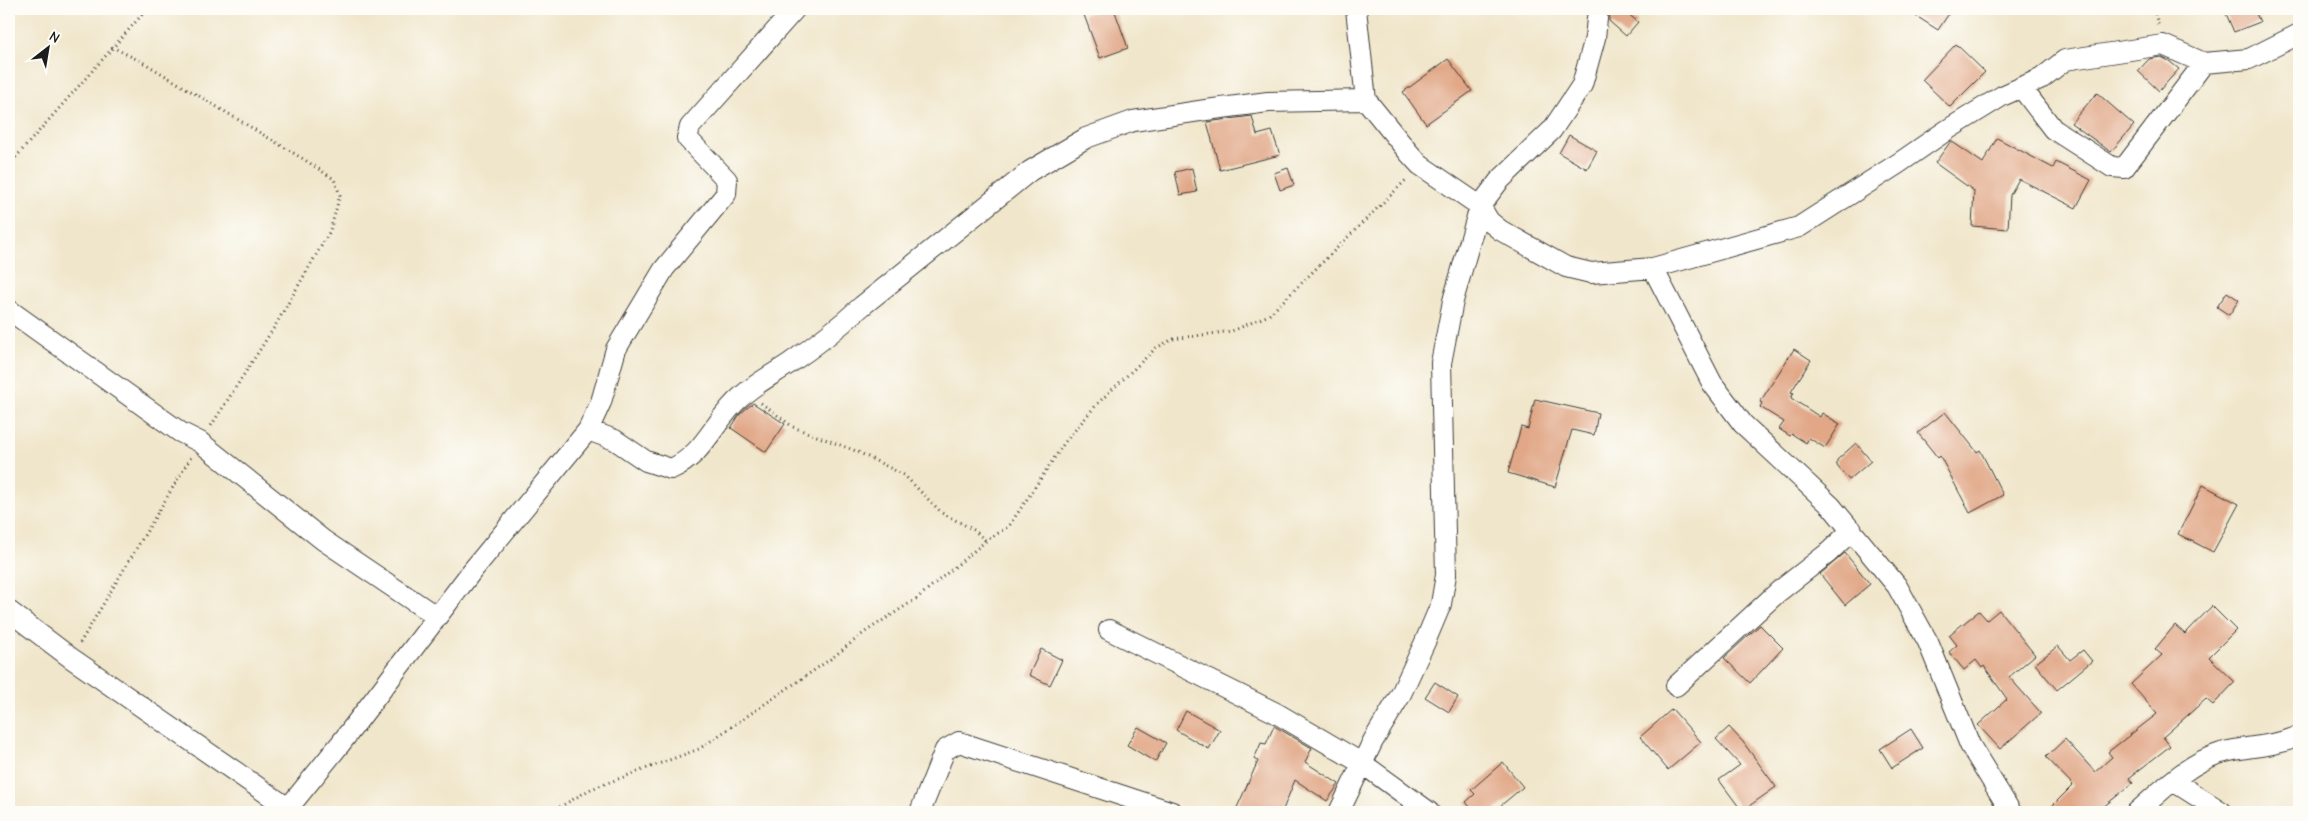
<svg xmlns="http://www.w3.org/2000/svg" width="2308" height="821" viewBox="0 0 2308 821" font-family="'Comic Neue',sans-serif">
<rect width="100%" height="100%" fill="#fdfcf7"/>
<filter id="ink" filterUnits="userSpaceOnUse"><feTurbulence type="fractalNoise" baseFrequency=".02" numOctaves="2"/><feDisplacementMap in="SourceGraphic" scale="10" xChannelSelector="R" yChannelSelector="G"/><feConvolveMatrix kernelMatrix="1 2 1 2 8 2 1 2 1" color-interpolation-filters="sRGB"/></filter>
<filter id="wash" filterUnits="userSpaceOnUse"><feTurbulence type="fractalNoise" baseFrequency=".0096" numOctaves="4" result="noise"/><feDisplacementMap in="SourceGraphic" scale="20" xChannelSelector="R" yChannelSelector="G"/><feGaussianBlur stdDeviation="1.12" result="paint"/><feColorMatrix in="noise" values="0 0 0 0 0 0 0 0 0 0 0 0 0 0 0 0 0 1.4 0 .05"/><feComposite in="paint" operator="in"/></filter>
<g filter="url(#wash)">
<rect width="100%" height="100%" fill="#f0e6cb"/>
<g id="blocks">
<path fill="#e1a787" d="M1102 9H1114L1128 48 1100 58 1084 15Z
M1610 9H1622L1638 22 1626 36 1609 21Z
M1905 9H1952L1938 30Z
M2224 9H2254L2260 22 2234 32Z
M1956 44 1985 72 1950 107 1922 80Z
M2161 57 2169 61 2179 69 2159 91 2138 71 2149 59Z
M1448 59 1472 91 1426 124 1403 92Z
M2097 93 2134 125 2111 152 2071 123Z
M1252 116 1257 135 1272 131 1280 155 1220 170 1207 122Z
M1569 135 1597 151 1587 169 1559 153Z
M1997 138 2053 168 2056 162 2091 180 2076 208 2019 179 2010 195 2008 229 1972 226 1974 191 1935 163 1951 141 1983 163Z
M1192 168 1197 192 1180 195 1175 172Z
M1288 168 1294 185 1280 190 1274 173Z
M2227 292 2239 300 2229 315 2217 307Z
M1794 349 1811 360 1791 392 1794 393 1791 398 1820 417 1822 413 1840 424 1825 448 1809 438 1806 443 1792 434 1790 436 1779 429 1784 422 1760 407 1762 403 1760 402Z
M1535 399 1598 413 1594 435 1572 430 1555 487 1508 473 1521 427 1528 429Z
M753 403 785 424 766 452 731 428 740 414Z
M1945 412 1977 452 1980 450 2003 495 1970 513 1940 456 1938 458 1918 433Z
M1856 443 1871 461 1849 480 1837 466V460Z
M2203 485 2239 504 2213 552 2178 534Z
M1845 553 1870 584 1845 605 1820 574Z
M2212 606 2236 630 2209 657 2235 682 2213 705 2206 699 2163 737 2170 746 2129 778 2133 783 2097 812H2046L2073 785 2046 757 2065 739 2095 772 2112 757 2108 752 2157 714 2131 684 2162 655 2155 649 2175 625 2185 634Z
M1999 610 2035 655 2009 677 2041 713 2000 749 1978 725 2007 699 1984 666 1982 668 1976 660 1964 670 1949 652 1957 645 1949 635 1979 611 1987 620Z
M1760 625 1783 648 1750 683 1724 658Z
M2058 646 2070 660 2083 650 2092 661 2057 690 2035 664Z
M1041 649 1062 660 1050 685 1029 675Z
M1435 682 1458 697 1449 712 1425 697Z
M1672 709 1701 742 1668 770 1640 737Z
M1186 711 1220 730 1209 749 1176 730Z
M1274 726 1312 748 1305 762 1339 784 1327 801 1295 780 1282 812H1235L1258 761 1254 759 1261 743 1266 744Z
M1138 727 1166 743 1155 762 1127 745Z
M1729 727 1743 742 1776 787 1742 811 1719 780 1740 765 1716 739Z
M1911 729 1923 748 1892 768 1880 749Z
M1503 762 1523 787 1493 812H1474L1466 802 1475 794 1471 790Z"/>
</g>
</g>
<g filter="url(#ink)">
<use href="#blocks" fill-opacity="0" stroke="#3c3a36" stroke-width="1"/>
<g fill="none" stroke-linecap="round" stroke-linejoin="round">
<defs>
<path id="minor" d="M1356 9 1366 100 1409 153 1420 165 1480 206 1489 221 1500 230 1566 267 1591 273 1653 268 1799 227 1899 163 1947 130 2002 96 2042 78 2065 60 2163 45 2204 63 2249 59 2299 34
M2021 87 2053 129 2112 167 2124 168 2204 63
M1653 268 1712 383 1743 424 1831 506 1897 586 1928 642 1970 745 2011 812
M9 310 180 432 200 442 323 540 437 617
M588 430 601 402 616 349 664 269 726 194 727 180 687 138 690 127 795 9
M9 611 71 658 288 808
M1109 630 1276 713 1363 764 1429 812
M1676 686 1778 592 1828 553 1852 530
M2173 781 2222 812
M285 812 341 743 472 571 588 430 615 440 646 461 671 469C706 454 714 419 742 396 756 383 774 374 790 363 815 346 839 327 862 306L1030 171 1086 138 1133 121 1206 110 1268 102 1366 100
M920 812 945 750 959 742 1172 812
M1339 812 1373 741 1400 696 1425 642 1441 604 1446 575 1441 363 1453 301 1480 206 1499 181 1552 130 1582 85 1595 38 1598 9
M2137 812C2162 790 2188 763 2221 753 2247 746 2274 747 2299 736"/>
</defs>
<use href="#minor" stroke="#3c3a36" stroke-width="22"/>
<path stroke="#3c3a36" stroke-width="3" stroke-dasharray="1 4" stroke-linecap="butt" d="M2154 9 2159 28
M112 47 146 64 305 160 334 179 340 195 330 231 275 326 211 426
M9 165 147 9
M761 403 793 427 856 451 904 475 942 513 974 530 986 541
M80 643 191 457
M551 812 591 789 699 749 832 658 865 632 916 599 986 541 1009 526 1065 442 1097 404 1156 348 1173 339 1232 331 1269 315 1408 178"/>
<use href="#minor" stroke="#fff" stroke-width="20"/>
</g>
</g>
<rect width="2308" height="821" fill="none" stroke="#fdfcf7" stroke-width="30"/>
<g transform="translate(48 48) rotate(31)" stroke="#fdfcf7" stroke-width="4" paint-order="stroke">
<path d="M0-4L9 19L0 12L-9 19Z" fill="#1c1c1c"/>
<text y="-8" font-size="14" font-weight="bold" text-anchor="middle" fill="#1c1c1c">N</text>
</g>
</svg>
